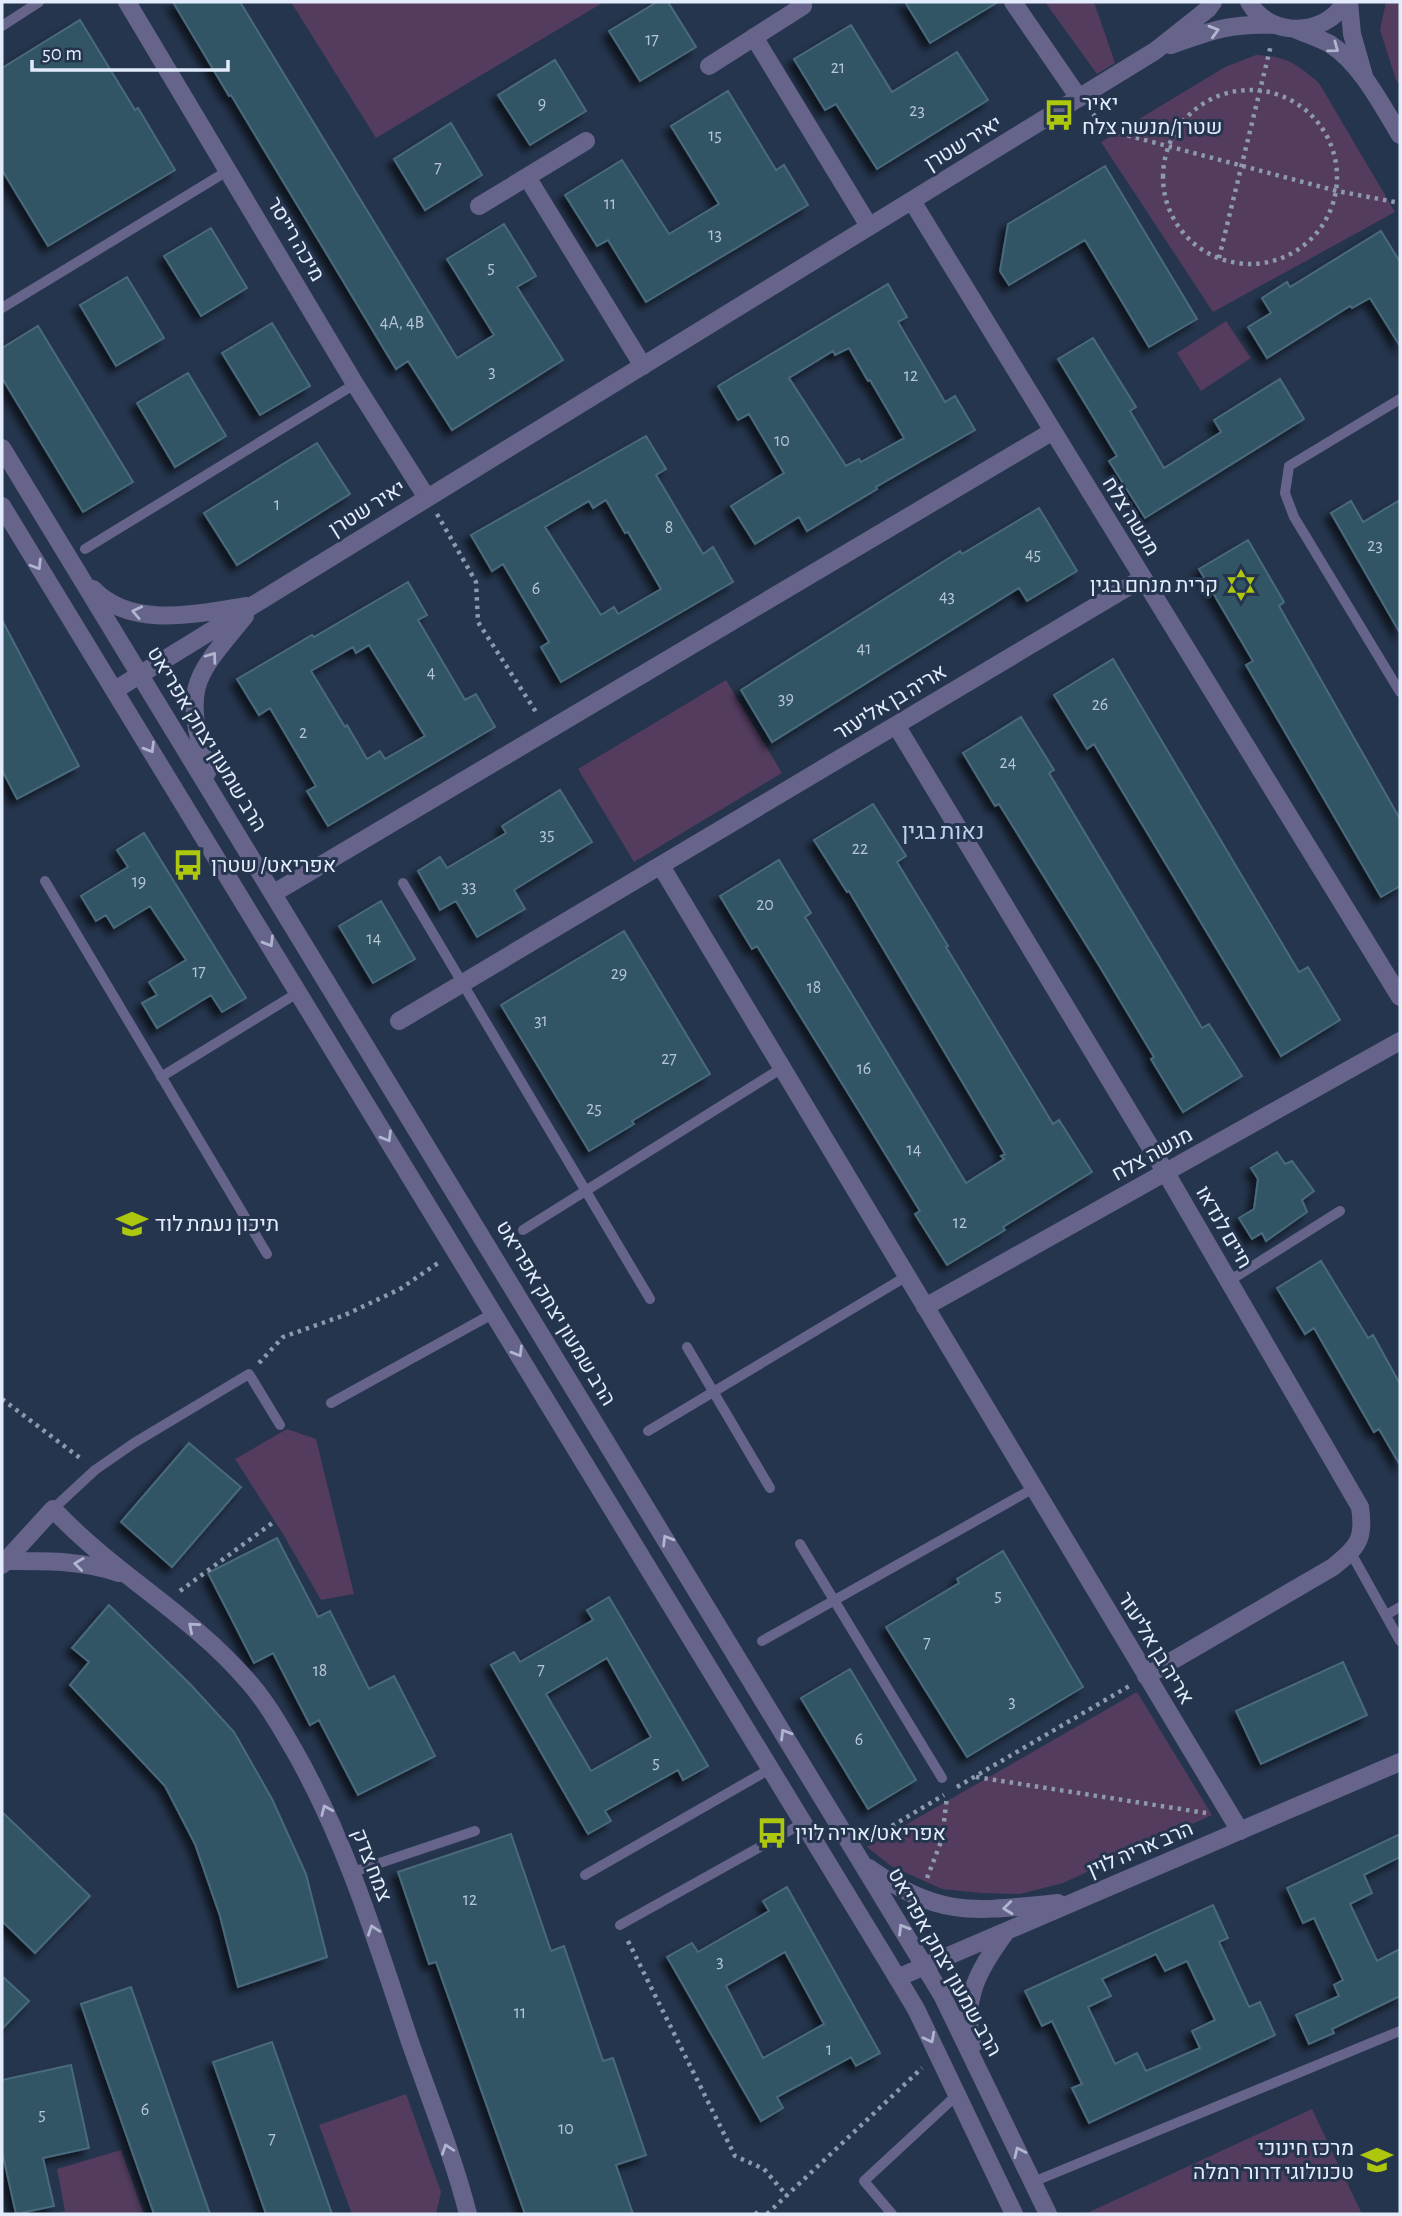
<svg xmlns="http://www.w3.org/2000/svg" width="1402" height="2216" viewBox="0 0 1402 2216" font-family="'Alegreya Sans',Heebo,sans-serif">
<defs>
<filter id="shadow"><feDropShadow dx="-6" dy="6" stdDeviation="3.5" flood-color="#0009"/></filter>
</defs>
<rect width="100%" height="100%" fill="#25354d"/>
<path fill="#533c5e" d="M291 2H604L376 138Z
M1045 2H1094L1115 63 1097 74Z
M1386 2H1400V86L1396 80 1380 30Z
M1256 55C1288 57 1295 63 1319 83L1395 212 1213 312 1101 142 1225 67Z
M1226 321 1251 358 1201 391 1177 353Z
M726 680 782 773 634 862 578 769Z
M287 1429 316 1439 354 1594 321 1600 283 1534 235 1459Z
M1137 1692 1212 1815 1063 1883 1020 1894 981 1893 942 1889 891 1866 867 1847Z
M406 2094 441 2192 436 2214H352L319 2125Z
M1312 2109 1362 2214 1087 2213Z
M121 2150 144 2214H53L65 2211 57 2169Z"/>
<path fill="#335565" stroke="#496a7b" stroke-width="2" fill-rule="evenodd" filter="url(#shadow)" d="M173 2H240L457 358 494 335 447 259 504 224 536 276 517 287 563 360 452 430 408 361 396 369 231 95 229 96Z
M657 2H668L696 47 640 81 609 31Z
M905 2H998L930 43Z
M80 20 135 110 138 108 175 170 48 246 2 170V68Z
M851 25 892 92 957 52 988 100 877 169 836 104 825 110 794 59Z
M555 60 586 111 530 145 498 95Z
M728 91 776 170 784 165 808 205 646 302 608 240 597 246 565 195 622 160 669 234 719 204 671 126Z
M451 123 482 175 425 210 394 159Z
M1105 166 1197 319 1149 347 1085 240 1009 285 1000 271 1008 224Z
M211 228 247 288 201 316 164 256Z
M1381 231 1400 262V346L1370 298 1352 308 1350 306 1267 358 1248 327 1271 313 1262 298 1287 282 1290 287Z
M127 277 164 338 116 366 80 305Z
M888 284 907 317 898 322 945 402 955 396 975 430 876 487 877 489 807 531 799 517 755 544 731 506 784 473 749 414 738 420 718 386ZM849 348 868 381 870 380 904 438 861 462 859 459 846 466 789 378 833 351 835 355Z
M272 323 310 386 260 415 222 353Z
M38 326 133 482 83 512 2 378V348Z
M1093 338 1136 407 1130 411 1164 468 1221 432 1214 420 1280 379 1304 419 1145 518 1109 461 1117 456 1058 359Z
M188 373 226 436 175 467 137 403Z
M646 436 666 469 656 475 703 554 713 547 733 582 561 682 541 647 549 642 503 564 492 571 471 535ZM606 500 625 533 628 532 661 589 618 614 614 607 601 615 545 527 589 501 593 508Z
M317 443 350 494 237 565 204 513Z
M1400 500V633L1331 513 1351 501 1363 522Z
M1039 508 1077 571 1027 601 1019 588 772 742 741 690 960 551 962 554Z
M1248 540 1284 602 1279 606 1400 819V886L1381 897 1246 665 1253 661 1199 569Z
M408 582 427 615 418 620 465 700 476 694 495 727 328 826 307 791 316 786 270 708 259 715 237 679 312 635 314 637ZM369 645 425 736 385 759 380 751 367 759 347 725 345 727 311 671 353 647 356 653Z
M2 620 79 766 17 799 2 770Z
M1113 659 1299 972 1308 967 1340 1020 1281 1056 1094 744 1087 749 1054 695Z
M1021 717 1054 770 1049 773 1202 1028 1209 1024 1242 1076 1183 1112 1151 1059 1154 1057 1100 967 999 804 995 806 963 753Z
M560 790 592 842 514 890 525 909 477 937 456 901 440 910 418 871 440 857 447 868 506 833 502 826Z
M873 804 906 856 897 862 948 946 946 947 1053 1124 1059 1120 1092 1172 1003 1227 1005 1230 947 1265 915 1214 920 1211 859 1111 757 946 752 949 720 896 779 860 811 913 805 917 966 1183 1004 1159 1001 1156 1005 1154 849 891 847 892 814 840Z
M144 833 246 998 222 1012 211 995 157 1028 142 1003 157 995 149 982 186 960 150 906 114 928 106 915 96 921 81 896 128 867 117 850Z
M381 901 415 959 373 983 339 926Z
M624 931 710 1074 632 1121 634 1124 589 1151 501 1005Z
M1277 1152 1285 1164 1292 1161 1314 1191 1302 1200 1307 1212 1266 1241 1262 1233 1252 1239 1239 1218 1254 1209 1258 1179 1251 1168Z
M1321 1261 1368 1338 1373 1335 1400 1384V1465L1379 1429 1374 1432 1314 1328 1305 1334 1277 1288Z
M189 1443 241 1487 172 1567 121 1522Z
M277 1538 318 1617 330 1611 369 1689 394 1676 435 1756 358 1795 319 1720 310 1725 273 1653 254 1663 208 1573Z
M1003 1551 1083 1687 967 1757 886 1627 959 1583 957 1579Z
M609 1597 708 1766 683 1780 678 1770 605 1811 611 1821 588 1834 491 1665 514 1652 520 1662 593 1620 587 1610ZM607 1658 651 1737 591 1771 546 1694Z
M109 1605 191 1685 234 1732 272 1799 306 1874 327 1957 238 1987 220 1916 195 1844 165 1786 70 1685 89 1662 72 1648Z
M1343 1662 1367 1715 1261 1764 1236 1711Z
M850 1669 916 1780 868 1809 801 1698Z
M2 1812 90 1896 35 1953 2 1921Z
M511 1834 551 1951 564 1946 603 2061 613 2058 646 2155 616 2165 633 2214H525L436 1962 429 1964 398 1872Z
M1400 1834V1857L1364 1875 1372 1893 1350 1904 1377 1961 1400 1949V1996L1332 2029 1334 2033 1309 2044 1296 2015 1339 1996 1334 1985 1343 1980 1314 1918 1303 1923 1287 1888Z
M787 1887 880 2053 856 2066 851 2057 777 2097 783 2108 761 2121 667 1957 692 1943 698 1952 769 1911 763 1901ZM785 1952 824 2024 763 2058 726 1986Z
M1213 1905 1228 1938 1219 1942 1249 2007 1260 2002 1275 2035 1089 2123 1072 2088 1082 2084 1052 2021 1042 2026 1025 1991ZM1156 1954 1165 1971 1187 1961 1215 2020 1192 2031 1200 2048 1146 2071 1137 2053 1115 2064 1088 2007 1111 1996 1102 1979Z
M2 1976 29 2001 2 2029Z
M131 1987 210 2214H154L102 2066 81 2004Z
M272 2042 332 2214H266L213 2062Z
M71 2065 89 2148 43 2158 54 2206 16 2214 2 2151V2080Z"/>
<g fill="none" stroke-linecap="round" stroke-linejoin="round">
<path stroke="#8d9aad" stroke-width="4.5" stroke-dasharray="3.5 5" stroke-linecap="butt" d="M1163 177a87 87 0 1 1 174 0a87 87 0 1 1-174 0Z
M1093 114 1107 130 1337 191 1400 203
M1219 258 1271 45
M437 514 476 582 478 622 536 712
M259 1363 283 1337 345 1315 400 1289 438 1263
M2 1399 80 1458
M180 1591 275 1521
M976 1777 1206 1813
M957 1787 1131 1685
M870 1839 944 1795
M927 1878 942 1839 947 1796
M628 1941 735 2156 764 2169 787 2196
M755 2214 758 2212 760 2214
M767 2214 922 2068"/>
<path stroke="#66648b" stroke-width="10" d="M2 26 39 2
M2 308 229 170
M1400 399 1289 466 1285 493 1294 517 1400 692
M85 549 355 384
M45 881 267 1254
M403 883 650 1299
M161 1077 299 992
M523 1230 782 1068
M1229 1281 1340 1211
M687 1347 770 1488
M331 1403 494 1313
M648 1431 907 1276
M53 1509 95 1470 134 1443 249 1374 280 1425
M800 1544 942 1778
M1351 1553 1400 1641
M1386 1615 1400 1607
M762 1641 1034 1488
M353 1872 475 1831
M585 1875 770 1769
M620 1925 803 1823
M1033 2182 1400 2031
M892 2214 864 2181 958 2094"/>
<path stroke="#66648b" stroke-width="18" d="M127 2 355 384 427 498
M1013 2 1079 98
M754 37 869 226
M709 66 803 6
M527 177 643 366
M912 201 1400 997
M479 206 586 141
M896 725 1166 1173 1360 1507C1365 1539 1358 1547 1333 1567L1146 1676
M661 866 1240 1831
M274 893 1053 431
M399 1021 1143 578
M925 1307 1400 1041
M5 1561C43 1561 83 1560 119 1573
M2 1565 53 1509C112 1572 190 1614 247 1680 266 1701 280 1726 294 1750 346 1841 376 1940 409 2039 429 2097 453 2155 468 2214"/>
<path stroke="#66648b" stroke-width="18" d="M1249 2C1269 38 1325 37 1345 2
M1349 2 1352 34 1364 76
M1295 29C1306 34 1319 38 1330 44 1362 65 1381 104 1400 135
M1171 45C1212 30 1232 23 1276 25
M2 448 942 1995 1048 2214
M2 506 886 1959 916 2009 1014 2214
M93 589C132 630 198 613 247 606
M115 690 1155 51 1208 9 1213 2
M207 773C185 687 189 683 245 616
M869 1868C940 1919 976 1911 1058 1903
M897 1978 1400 1762
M973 2045C960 2000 980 1967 1006 1932"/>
</g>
<defs><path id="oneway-chevron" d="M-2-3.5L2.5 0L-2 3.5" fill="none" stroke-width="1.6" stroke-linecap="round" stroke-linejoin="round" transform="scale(1.75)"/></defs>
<g stroke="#b0b6cf">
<use href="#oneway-chevron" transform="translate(1214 31) rotate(-16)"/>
<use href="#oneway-chevron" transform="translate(1334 48) rotate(36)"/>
<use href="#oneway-chevron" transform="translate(37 565) rotate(58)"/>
<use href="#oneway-chevron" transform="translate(137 612) rotate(-168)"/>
<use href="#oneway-chevron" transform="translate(212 657) rotate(-54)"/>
<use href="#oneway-chevron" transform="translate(150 748) rotate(59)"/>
<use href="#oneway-chevron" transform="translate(269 942) rotate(59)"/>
<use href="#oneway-chevron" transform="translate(387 1137) rotate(59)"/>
<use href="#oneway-chevron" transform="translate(518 1352) rotate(59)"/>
<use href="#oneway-chevron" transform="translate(667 1540) rotate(-121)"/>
<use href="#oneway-chevron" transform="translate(79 1564) rotate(-173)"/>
<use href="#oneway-chevron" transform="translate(193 1627) rotate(-139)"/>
<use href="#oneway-chevron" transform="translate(785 1734) rotate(-121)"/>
<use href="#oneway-chevron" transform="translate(326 1810) rotate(-114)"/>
<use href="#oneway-chevron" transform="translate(1008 1908) rotate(174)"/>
<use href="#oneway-chevron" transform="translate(903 1929) rotate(-121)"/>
<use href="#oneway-chevron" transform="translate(373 1930) rotate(-109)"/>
<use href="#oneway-chevron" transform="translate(930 2038) rotate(63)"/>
<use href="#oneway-chevron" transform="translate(447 2149) rotate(-109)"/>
<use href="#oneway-chevron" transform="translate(1019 2152) rotate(-115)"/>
</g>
<defs>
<symbol id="bus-bare" viewBox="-9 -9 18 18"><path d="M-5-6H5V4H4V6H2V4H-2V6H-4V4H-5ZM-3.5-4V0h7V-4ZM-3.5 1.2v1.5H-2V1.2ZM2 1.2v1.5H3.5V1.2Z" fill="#adc60e" stroke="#25354d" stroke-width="2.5" paint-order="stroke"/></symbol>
<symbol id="synagogue-bare" viewBox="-9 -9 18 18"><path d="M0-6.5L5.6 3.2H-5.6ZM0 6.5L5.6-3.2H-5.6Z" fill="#adc60e" stroke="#25354d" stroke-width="2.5" paint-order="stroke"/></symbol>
<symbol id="school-bare" viewBox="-9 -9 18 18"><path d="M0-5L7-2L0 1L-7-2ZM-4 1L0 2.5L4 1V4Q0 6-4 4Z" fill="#adc60e" stroke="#25354d" stroke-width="2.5" paint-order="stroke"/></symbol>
</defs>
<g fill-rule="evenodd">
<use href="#bus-bare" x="1037" y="93" width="44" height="44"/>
<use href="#synagogue-bare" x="1219" y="563" width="44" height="44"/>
<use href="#bus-bare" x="166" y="843" width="44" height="44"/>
<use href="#school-bare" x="110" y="1202" width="44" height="44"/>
<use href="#bus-bare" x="750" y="1811" width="44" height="44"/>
<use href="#school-bare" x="1355" y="2138" width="44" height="44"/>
</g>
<g text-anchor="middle" stroke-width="6" stroke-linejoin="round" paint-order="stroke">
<g font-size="18" fill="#b6c6d6">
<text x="652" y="45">17</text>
<text x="838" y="73">21</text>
<text x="542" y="109">9</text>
<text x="917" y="116">23</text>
<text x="715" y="141">15</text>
<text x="438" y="173">7</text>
<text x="610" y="209">11</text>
<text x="715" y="240">13</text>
<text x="491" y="273">5</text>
<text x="402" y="328">4A, 4B</text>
<text x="492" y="377">3</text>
<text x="911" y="381">12</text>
<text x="782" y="446">10</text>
<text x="277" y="510">1</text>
<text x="669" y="533">8</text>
<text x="1375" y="551">23</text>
<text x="1033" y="560">45</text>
<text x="536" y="594">6</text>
<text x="947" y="602">43</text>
<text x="864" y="654">41</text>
<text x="431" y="678">4</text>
<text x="786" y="704">39</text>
<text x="1100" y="710">26</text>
<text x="303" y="738">2</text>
<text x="1008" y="768">24</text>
<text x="547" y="840">35</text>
<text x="860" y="854">22</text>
<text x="139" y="887">19</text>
<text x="469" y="892">33</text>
<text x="765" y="910">20</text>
<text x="374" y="944">14</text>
<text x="199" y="977">17</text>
<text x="619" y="979">29</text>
<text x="814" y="993">18</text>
<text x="541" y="1026">31</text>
<text x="669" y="1064">27</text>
<text x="864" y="1074">16</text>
<text x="594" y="1114">25</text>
<text x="914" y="1155">14</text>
<text x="960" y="1228">12</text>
<text x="998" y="1601">5</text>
<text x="927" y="1648">7</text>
<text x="541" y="1675">7</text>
<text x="320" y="1676">18</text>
<text x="1012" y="1707">3</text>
<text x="859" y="1745">6</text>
<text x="656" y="1768">5</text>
<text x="470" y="1905">12</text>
<text x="720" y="1967">3</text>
<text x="520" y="2018">11</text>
<text x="829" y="2055">1</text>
<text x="145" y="2115">6</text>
<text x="42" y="2120">5</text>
<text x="566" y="2134">10</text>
<text x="272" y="2144">7</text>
</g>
<g font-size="21" fill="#e2ecfc" stroke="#25354d" text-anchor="start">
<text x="1082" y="110">יאיר<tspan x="1082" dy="24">שטרן/מנשה צלח</tspan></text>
<text x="1218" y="592" text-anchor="end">קרית מנחם בגין</text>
<text x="211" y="872">אפריאט/ שטרן</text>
<text x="155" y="1231">תיכון נעמת לוד</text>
<text x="795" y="1840">אפריאט/אריה לוין</text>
<text x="1354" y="2155" text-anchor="end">מרכז חינוכי<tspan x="1354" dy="24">טכנולוגי דרור רמלה</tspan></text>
</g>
<g font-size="21" fill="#e2ecfc" stroke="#25354d">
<text transform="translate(963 143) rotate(-31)" y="7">יאיר שטרן</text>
<text transform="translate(296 239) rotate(60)" y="7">מיכה רייסר</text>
<text transform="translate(367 508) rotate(-32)" y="7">יאיר שטרן</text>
<text transform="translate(1131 516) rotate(58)" y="7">מנשה צלח</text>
<text transform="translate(890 702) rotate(-31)" y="7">אריה בן אליעזר</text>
<text transform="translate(207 739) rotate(59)" y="7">הרב שמעון יצחק אפריאט</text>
<text transform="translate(1152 1154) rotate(-29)" y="7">מנשה צלח</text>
<text transform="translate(1224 1227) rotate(60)" y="7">חיים לנדאו</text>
<text transform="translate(556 1313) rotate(59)" y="7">הרב שמעון יצחק אפריאט</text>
<text transform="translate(1156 1648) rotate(59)" y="7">אריה בן אליעזר</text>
<text transform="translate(1140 1849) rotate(-23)" y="7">הרב אריה לוין</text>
<text transform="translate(372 1865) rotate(69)" y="7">צמח צדק</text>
<text transform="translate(945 1962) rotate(61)" y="7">הרב שמעון יצחק אפריאט</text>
</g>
<g font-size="23" fill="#bcd0ee" stroke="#25354d">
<text x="943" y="839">נאות בגין</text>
</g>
</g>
<rect width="1402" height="2216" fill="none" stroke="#e2ecfc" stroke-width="7"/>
<path d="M32 60v10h196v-10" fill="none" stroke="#e2ecfc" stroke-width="3.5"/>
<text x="42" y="60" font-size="21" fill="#e2ecfc" stroke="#25354d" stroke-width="5" paint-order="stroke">50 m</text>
</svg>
